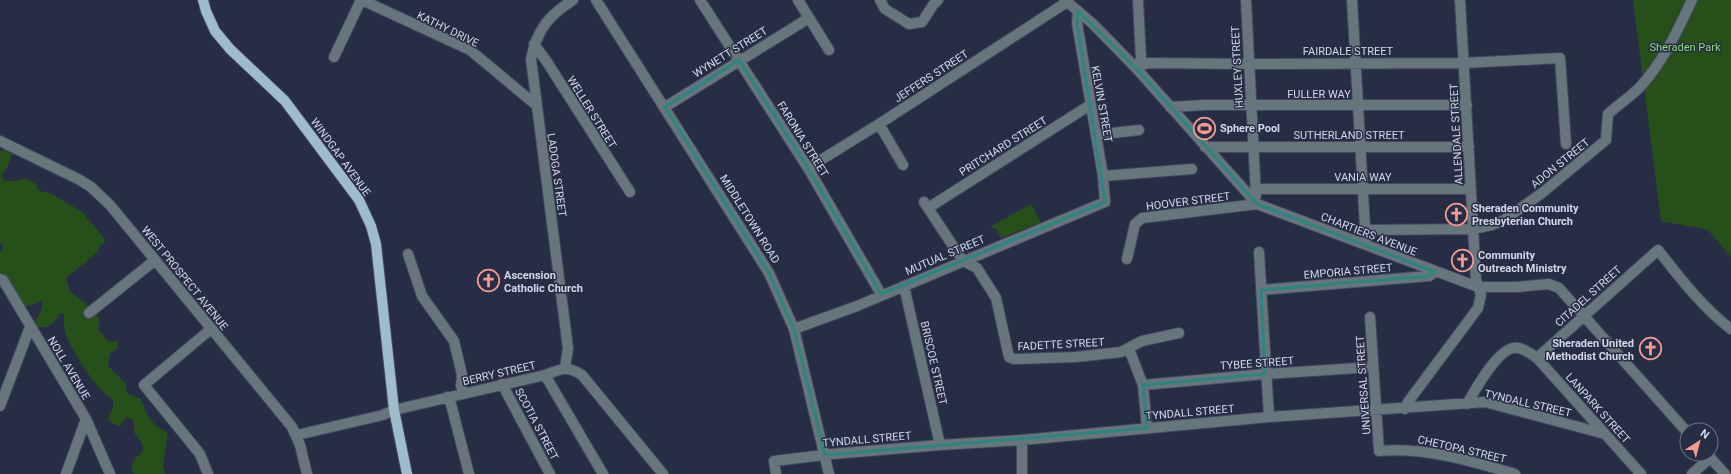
<svg xmlns="http://www.w3.org/2000/svg" width="1731" height="474" viewBox="0 0 1731 474" font-family="Roboto,sans-serif">
<rect width="100%" height="100%" fill="#282d46"/>
<path fill="#264f1a" d="M1633 0H1731V257L1708 230 1661 221Z
M8 149 12 154 6 170 2 173 4 181H17L26 178 37 185V190L52 194 82 212 105 239 104 244 100 245 98 252 66 278 70 291 89 307 100 319 98 329 109 342 118 341V349L110 353 108 366 125 383 127 393 141 399C148 418 150 423 168 433L163 465 165 474H134L131 470 133 461 143 451 142 443 135 434 133 420 126 417 120 426 112 424 108 419 113 407V400C96 390 76 356 67 338 64 331 64 322 64 314L60 313C53 325 51 328 36 327L35 321 41 311 43 300 30 306 20 305 12 289 8 279 0 276V254L3 244 0 243V151Z
M1031 204 1041 222 1001 238 996 229 990 227Z"/>
<g fill="none" stroke-linecap="round" stroke-linejoin="round">
<defs>
<path id="minor" d="M362 0 470 50 536 105
M596 0 769 273 794 329 829 474
M700 0 808 168 881 294
M798 0 829 50
M880 0 885 9 909 24 922 22 933 5 938 0
M1065 0 1093 24 1136 68 1257 204 1478 287H1517L1549 284 1559 288 1687 432
M1246 0 1256 196
M1352 0 1366 245
M534 44 547 62 630 192
M334 57 361 0
M1136 68 1148 63 1249 64 1464 63 1560 58 1566 144
M1136 68 1141 59 1138 0
M665 107 809 18
M1170 107 1205 105H1467
M879 124 903 165
M1096 135 1139 130
M0 141 80 180 91 187 110 205 292 427 300 445 307 474
M1205 147H1469
M808 168 879 124 1067 2
M1103 176 1192 169
M1255 189H1471
M924 202 963 261 977 268 996 298 1009 357 1014 359 1076 357 1121 352 1142 341 1179 333
M928 208 1090 105
M1366 230 1473 229 1492 225 1504 220 1542 193 1606 140 1608 114C1618 105 1630 97 1639 88 1662 64 1678 30 1692 0
M1259 252 1269 417
M408 254 422 296 454 341 462 375 461 386 463 394
M1127 259 1135 224 1142 218 1257 204
M0 279 3 280 86 419 110 474
M904 286 940 445
M1261 290 1429 276 1435 272
M89 313 154 261
M1370 317 1379 451C1426 447 1471 461 1515 474
M794 329 857 306 1105 202 1103 176 1077 23 1078 11
M1129 349 1143 385 1147 428
M1537 358 1658 250C1680 278 1703 308 1731 329
M565 368 568 348 531 59C537 30 548 16 573 0
M545 375 603 474
M502 384 550 474
M1143 385 1265 374 1373 367
M447 397 451 404 469 474
M1467 404C1475 390 1500 344 1518 348 1525 349 1531 354 1537 358L1641 474
M0 406 30 327
M1405 409 1408 402 1478 308 1481 295 1476 280 1460 0
M297 435 383 415 394 410 545 375C561 369 567 365 582 375L663 474
M1022 440V474
M1707 454 1725 474
M66 474 86 419
M208 474 200 454 144 385 211 329
M776 474 774 461 832 454 940 445 1022 440 1269 417 1485 402 1605 434
M1692 474 1710 458"/>
<path id="major" d="M203 0 206 11 215 31 230 49 285 101 359 200 371 226 376 244 394 410 407 474"/>
</defs>
<use href="#minor" stroke="#434860" stroke-width="12"/>
<use href="#major" stroke="#434860" stroke-width="12"/>
<use href="#minor" stroke="#67767c" stroke-width="10"/>
<use href="#major" stroke="#9ebcca" stroke-width="10"/>
</g>
<path fill="none" stroke="#2c8580" stroke-width="3" stroke-linejoin="round" d="M1078 11 1136 68 1257 204 1435 272 1429 276 1261 290 1265 374 1143 385 1147 428 825 455 794 329 769 273 665 107 739 60 808 168 881 294 1105 202 1077 23Z"/>
<defs>
<symbol id="stadium-ring" viewBox="-11 -11 22 22"><circle r="9.5" fill="#282d46" stroke="#f59c91" stroke-width="1.5"/><path d="M0-5a6.5 5 0 1 0 0 10a6.5 5 0 1 0 0-10ZM-3.5-1.8h7v3.6h-7Z" fill="#f59c91"/></symbol>
<symbol id="church-ring" viewBox="-11 -11 22 22"><circle r="9.5" fill="#282d46" stroke="#f59c91" stroke-width="1.5"/><path d="M-1.2-6h2.4v3.5h3.3v2.4h-3.3V6h-2.4V-.1h-3.3v-2.4h3.3Z" fill="#f59c91"/></symbol>
</defs>
<g fill-rule="evenodd">
<use href="#stadium-ring" x="1192" y="116" width="25" height="25"/>
<use href="#church-ring" x="1444" y="202" width="25" height="25"/>
<use href="#church-ring" x="1450" y="248" width="25" height="25"/>
<use href="#church-ring" x="476" y="268" width="25" height="25"/>
<use href="#church-ring" x="1638" y="336" width="25" height="25"/>
</g>
<g text-anchor="middle" stroke-width="3" stroke-linejoin="round" paint-order="stroke">
<g font-size="11" fill="#d3d7e7" stroke="#282d46">
<text transform="translate(448 29) rotate(26)" y="4">KATHY DRIVE</text>
<text x="1348" y="55">FAIRDALE STREET</text>
<text transform="translate(730 52) rotate(-32)" y="4">WYNETT STREET</text>
<text transform="translate(1237 67) rotate(-93)" y="4">HUXLEY STREET</text>
<text transform="translate(931 76) rotate(-33)" y="4">JEFFERS STREET</text>
<text x="1319" y="98">FULLER WAY</text>
<text transform="translate(1102 104) rotate(80)" y="4">KELVIN STREET</text>
<text transform="translate(592 112) rotate(58)" y="4">WELLER STREET</text>
<text transform="translate(1456 134) rotate(-93)" y="4">ALLENDALE STREET</text>
<text x="1349" y="139">SUTHERLAND STREET</text>
<text transform="translate(803 139) rotate(58)" y="4">FARONIA STREET</text>
<text transform="translate(1003 146) rotate(-32)" y="4">PRITCHARD STREET</text>
<text transform="translate(341 157) rotate(54)" y="4">WINDGAP AVENUE</text>
<text transform="translate(1560 163) rotate(-39)" y="4">ADON STREET</text>
<text transform="translate(557 175) rotate(82)" y="4">LADOGA STREET</text>
<text x="1363" y="181">VANIA WAY</text>
<text transform="translate(1188 201) rotate(-7)" y="4">HOOVER STREET</text>
<text transform="translate(750 219) rotate(58)" y="4">MIDDLETOWN ROAD</text>
<text transform="translate(1369 234) rotate(21)" y="4">CHARTIERS AVENUE</text>
<text transform="translate(945 255) rotate(-23)" y="4">MUTUAL STREET</text>
<text transform="translate(1348 271) rotate(-5)" y="4">EMPORIA STREET</text>
<text transform="translate(185 278) rotate(51)" y="4">WEST PROSPECT AVENUE</text>
<text transform="translate(1588 296) rotate(-42)" y="4">CITADEL STREET</text>
<text transform="translate(1061 344) rotate(-3)" y="4">FADETTE STREET</text>
<text transform="translate(934 363) rotate(77)" y="4">BRISCOE STREET</text>
<text transform="translate(1257 363) rotate(-4)" y="4">TYBEE STREET</text>
<text transform="translate(69 368) rotate(59)" y="4">NOLL AVENUE</text>
<text transform="translate(499 373) rotate(-13)" y="4">BERRY STREET</text>
<text transform="translate(1363 385) rotate(-94)" y="4">UNIVERSAL STREET</text>
<text transform="translate(1528 403) rotate(13)" y="4">TYNDALL STREET</text>
<text transform="translate(1598 408) rotate(48)" y="4">LANPARK STREET</text>
<text transform="translate(1190 412) rotate(-5)" y="4">TYNDALL STREET</text>
<text transform="translate(537 424) rotate(62)" y="4">SCOTIA STREET</text>
<text transform="translate(867 439) rotate(-5)" y="4">TYNDALL STREET</text>
<text transform="translate(1462 449) rotate(13)" y="4">CHETOPA STREET</text>
</g>
<g font-size="11" fill="#8ad975" stroke="#282d46">
<text x="1685" y="51">Sheraden Park</text>
</g>
<g font-size="11" font-weight="bold" fill="#d3d7e7" stroke="#282d46" text-anchor="start">
<text x="1220" y="132">Sphere Pool</text>
<text x="1472" y="212">Sheraden Community<tspan x="1472" dy="13">Presbyterian Church</tspan></text>
<text x="1478" y="259">Community<tspan x="1478" dy="13">Outreach Ministry</tspan></text>
<text x="504" y="279">Ascension<tspan x="504" dy="13">Catholic Church</tspan></text>
<text x="1634" y="347" text-anchor="end">Sheraden United<tspan x="1634" dy="13">Methodist Church</tspan></text>
</g>
</g>
<g transform="translate(1699 442) rotate(36)"><circle r="19" fill="#282d46" stroke="#6c7186"/>
<path d="M0-3L7 15L0 10L-7 15Z" fill="#f59c91"/>
<text y="-6" font-size="11" font-weight="bold" text-anchor="middle" fill="#d3d7e7">N</text>
</g>
</svg>
